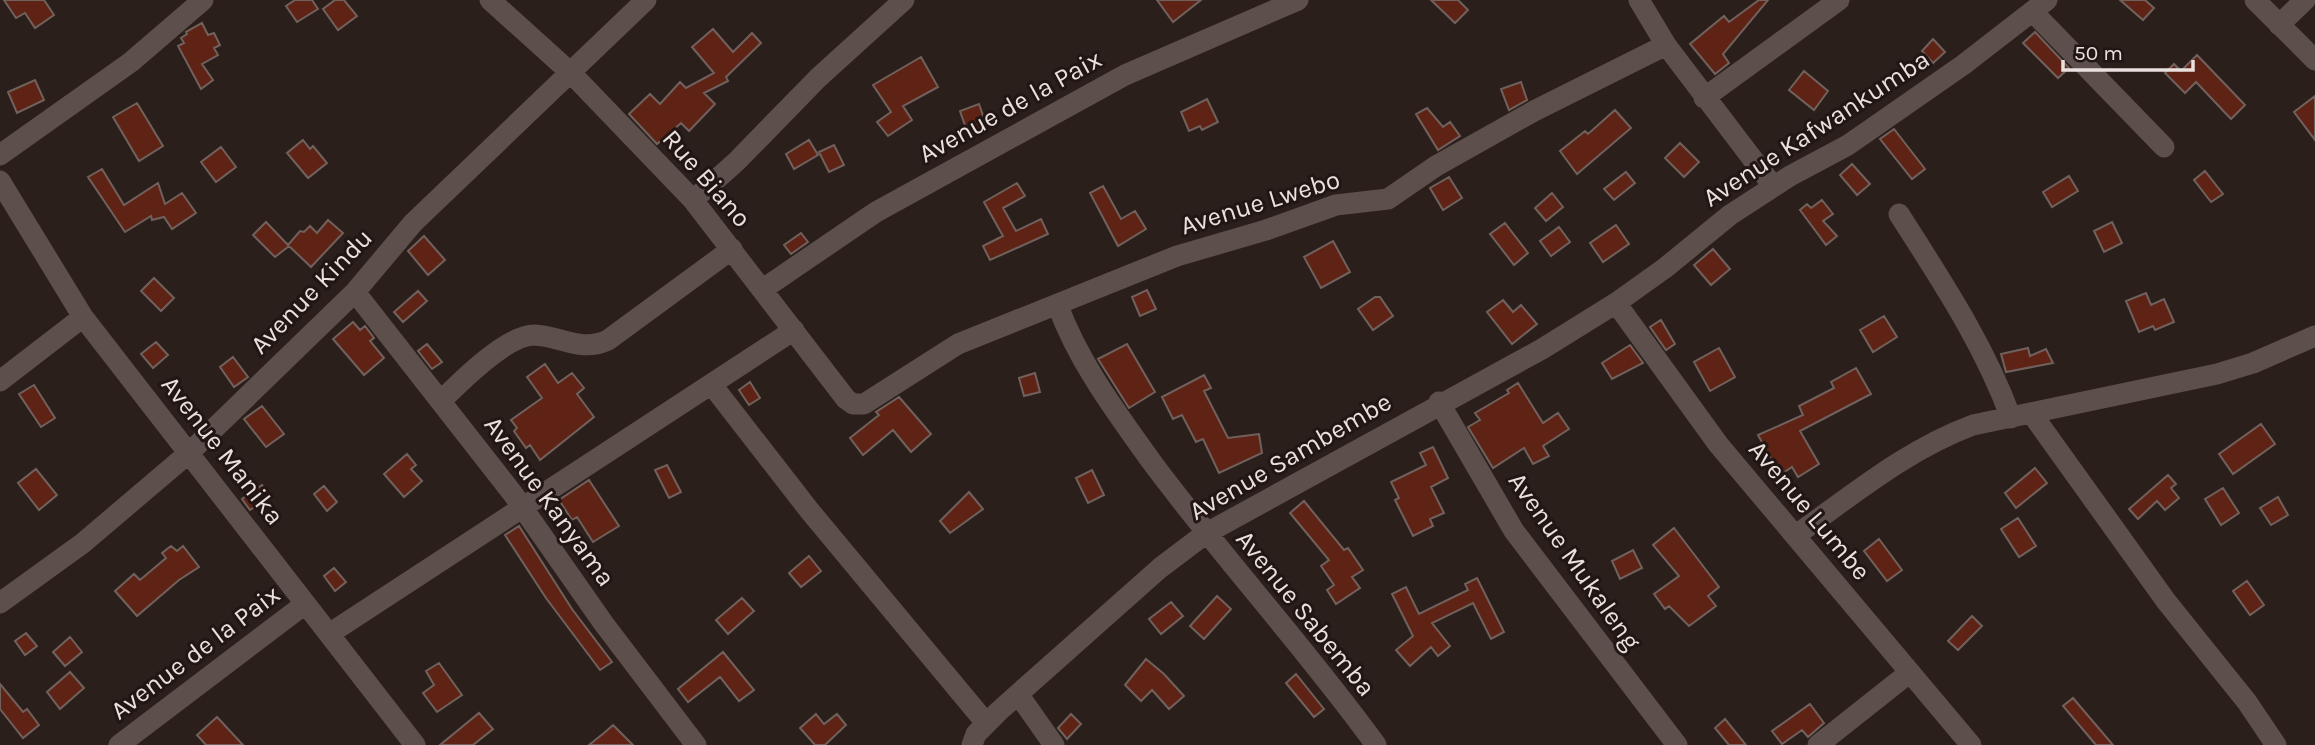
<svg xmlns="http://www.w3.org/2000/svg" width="2315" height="745" viewBox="0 0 2315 745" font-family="Karla,sans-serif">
<rect width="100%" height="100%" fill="#2b1f1c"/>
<path fill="#5f2315" stroke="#70615d" stroke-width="2" d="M4 0H44L54 15 35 28 25 13 16 18Z
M295 0H312L318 9 297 22 286 6Z
M335 0H344L357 16 338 30 323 9Z
M1157 0H1201L1173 22Z
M1431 0H1458L1468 10 1455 23Z
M1759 0H1768L1723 54 1729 63 1715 74 1690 44 1724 16 1729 22Z
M2120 0H2145L2154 8 2143 20Z
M202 23 208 35 214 33 220 45 214 48 218 55 202 64 213 80 201 89 178 46 184 43 181 38 187 34 186 32Z
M713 29 733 52 752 33 761 43 726 77 728 81 704 93 715 104 689 131 681 123 657 144 629 114 650 94 660 104 680 82 686 88 714 73 692 47Z
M2035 32 2069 68 2058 78 2023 43Z
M1933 39 1945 52 1933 63 1922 51Z
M2197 55 2245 105 2231 119 2196 82 2185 93 2165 73 2174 64 2181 71Z
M921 57 938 87 903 106 912 120 888 136 877 122 891 112 873 85Z
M1804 71 1828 91 1814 110 1789 90Z
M35 80 44 100 17 113 8 92Z
M1521 82 1527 100 1509 110 1501 89Z
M2315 96V140L2294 112Z
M1207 99 1218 122 1202 130 1200 126 1189 131 1181 112Z
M137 103 163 146 139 161 113 117Z
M979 104 987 127 968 134 960 111Z
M1427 108 1443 127 1450 122 1460 136 1438 150 1416 114Z
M1615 110 1631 128 1577 174 1560 151 1585 131 1588 134Z
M1894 129 1925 169 1912 179 1880 139Z
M303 140 310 149 313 146 327 163 308 178 287 153Z
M809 140 818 155 794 169 786 154Z
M1680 143 1699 162 1684 177 1665 158Z
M834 145 844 165 829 172 819 152Z
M221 147 236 167 216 182 201 162Z
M1852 164 1870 184 1857 195 1840 175Z
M102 169 124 205 158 183 165 204 182 193 196 213 172 229 164 217 152 220 151 216 125 232 88 177Z
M2205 171 2223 194 2211 202 2194 180Z
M1626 172 1635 183 1614 200 1604 189Z
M2069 176 2078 191 2052 207 2043 192Z
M1449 177 1462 198 1443 210 1430 188Z
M1017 183 1025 196 1003 208 1016 231 1041 219 1048 234 990 260 983 246 1003 236 984 202Z
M1103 186 1121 219 1135 211 1146 229 1118 246 1090 193Z
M1552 193 1563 207 1546 221 1535 208Z
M1822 200 1833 214 1823 221 1837 236 1826 245 1800 210 1807 204 1811 208Z
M328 220 343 233 311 267 289 246 275 257 253 235 266 222 288 245 300 231 304 232 310 226 317 233Z
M2112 222 2122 243 2104 252 2094 231Z
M1505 223 1528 253 1514 265 1490 234Z
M1616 225 1629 244 1603 262 1590 243Z
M1559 227 1570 242 1551 256 1540 241Z
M801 233 808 242 791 254 784 245Z
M424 236 445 260 428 275 408 251Z
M1333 241 1350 272 1321 288 1304 257Z
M1713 249 1730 269 1711 285 1694 265Z
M154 278 174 298 161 311 141 291Z
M1147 290 1156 309 1140 316 1132 297Z
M418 291 427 301 403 322 394 312Z
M2146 293 2151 305 2164 299 2174 322 2155 330 2153 326 2139 332 2126 301Z
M1375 297H1380L1393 316 1373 330 1358 309Z
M1503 300 1513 312 1521 305 1537 324 1512 344 1487 312Z
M1884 316 1897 337 1873 352 1860 330Z
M1661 320 1675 344 1666 350 1650 327Z
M353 322 360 330 365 326 374 338 370 341 384 358 364 375 333 339Z
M156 342 168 355 153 368 141 354Z
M427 344 442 362 432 369 418 351Z
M1127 344 1155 392 1129 408 1098 359Z
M1630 345 1643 363 1612 379 1602 363Z
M1719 348 1735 377 1710 391 1694 362Z
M2028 348 2030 356 2046 349 2053 363 2006 372 2001 354Z
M233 357 248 377 234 387 220 367Z
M545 364 558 383 572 373 584 388 577 394 594 417 540 460 530 445 526 448 514 431 517 428 511 420 542 398 527 377Z
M1856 368 1871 394 1800 431 1819 464 1798 477 1792 467 1780 475 1758 435 1803 415 1799 406 1834 388 1831 382Z
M1035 373 1040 392 1024 396 1019 378Z
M1204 375 1211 388 1204 391 1228 438 1259 434 1262 453 1219 473 1203 439 1196 442 1182 415 1173 419 1162 397Z
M750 382 760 398 749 405 739 390Z
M1518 383 1543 423 1558 413 1569 429 1543 446 1549 456 1533 464 1524 448 1493 468 1468 427 1480 420 1475 413 1509 393 1507 390Z
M34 385 55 418 41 427 19 394Z
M899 397 931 434 911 452 893 430 863 455 850 438 879 415 876 412Z
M262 406 284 434 266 447 244 419Z
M2261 424 2275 444 2233 474 2219 454Z
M1433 447 1448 478 1431 487 1444 513 1430 519 1433 526 1413 536 1395 500 1399 498 1391 482 1426 465 1420 453Z
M407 454 416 465 411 469 422 481 404 497 384 474Z
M667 465 681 492 669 498 655 470Z
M2035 468 2047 483 2016 508 2005 493Z
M36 469 57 495 39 510 18 483Z
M1092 470 1104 495 1088 503 1076 478Z
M2168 475 2176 484 2171 488 2179 498 2165 510 2157 501 2138 519 2129 509Z
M589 480 619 526 593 542 577 517 572 520 559 500Z
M262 485 270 497 250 510 242 499Z
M324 486 337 502 327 511 314 494Z
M2223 488 2239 513 2221 525 2205 499Z
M969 492 983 509 950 533 940 521Z
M2278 497 2288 515 2271 525 2260 508Z
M1304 501 1344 550 1348 548 1363 570 1352 577 1360 588 1336 604 1327 590 1334 585 1321 566 1329 560 1290 513Z
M2018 518 2036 546 2019 557 2001 529Z
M519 526 572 609 612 662 600 670 546 598 505 535Z
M1674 528 1719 587 1708 596 1716 606 1689 626 1669 606 1665 609 1654 594 1679 576 1653 545Z
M1879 539 1902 570 1887 581 1864 551Z
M171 546 177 551 183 546 199 567 179 580 137 616 115 591 134 574 140 580 166 558 162 553Z
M1633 550 1642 568 1620 579 1612 561Z
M809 556 821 571 801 587 789 573Z
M334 568 346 582 335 591 324 576Z
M1477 578 1504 632 1491 639 1473 603 1432 623 1450 646 1438 656 1431 647 1410 666 1396 650 1413 636 1392 594 1406 587 1419 614 1468 590 1465 584Z
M2247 581 2264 605 2250 615 2233 591Z
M1217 596 1231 609 1204 639 1190 626Z
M742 598 754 611 728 634 716 620Z
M1171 602 1183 616 1161 634 1149 619Z
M1972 616 1982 626 1958 650 1948 641Z
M26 633 37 646 25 655 15 641Z
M70 637 82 652 65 666 53 652Z
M723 652 754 690 739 701 720 677 688 702 678 689Z
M1146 659 1164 674 1184 696 1169 709 1152 690 1141 701 1125 685Z
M439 663 462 695 437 712 423 693 434 685 426 671Z
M70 672 84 688 60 709 47 692Z
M1296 674 1324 709 1314 717 1286 683Z
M0 684 23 712 27 709 39 725 23 738 0 709Z
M2073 698 2113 745H2096L2063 706Z
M1810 704 1824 723 1808 737 1802 730 1782 744 1772 731Z
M479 713 493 729 473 745H440Z
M816 714 824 724 837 714 846 725 825 745H815L800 728Z
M1071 714 1081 724 1067 739 1058 728Z
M217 717 243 745H206L197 735Z
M1725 719 1746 745H1729L1715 728Z
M613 725 633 745H589L604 733Z"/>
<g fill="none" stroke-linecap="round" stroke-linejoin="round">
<path stroke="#5d4f4b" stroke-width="21" d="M490 0 571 73 693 200 846 399 853 404H864L958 344 1177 256 1266 230 1336 205 1388 199 1436 166 1534 111 1666 45
M1639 0 1666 45 1773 186
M2255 0 2315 60
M2033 12 2164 147
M2279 25 2305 0
M1704 98 1839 0
M0 155 131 62 203 0
M0 181 83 317 415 745
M693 200 736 162 818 78 904 0
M1899 214C1941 280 1984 344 2011 418
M763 289 876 212 1125 75 1298 0
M355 292 513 494 604 624 696 745
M1616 303 1718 444 1971 745
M1058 306C1079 363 1116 412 1151 461 1223 558 1305 647 1376 745
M0 381 83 317
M712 385 809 510 986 723
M442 400C461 381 507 335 534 335 561 336 581 353 608 340L732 249
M1439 402 1514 531 1677 745
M2032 414 2166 601 2247 702 2276 745
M1796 535C1854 494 1906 450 1973 425L2217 374 2253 363 2315 336
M0 603 83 543 190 452 355 292 413 223 646 0
M329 634 794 330
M1018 694 1054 745
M119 745 305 604
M972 745 976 734 999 711 1160 568 1205 534 1542 349 1616 303 1665 268 1730 215 1790 176 1848 145 1963 65 2047 0
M1818 745 1909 673"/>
</g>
<g text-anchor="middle" stroke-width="6" stroke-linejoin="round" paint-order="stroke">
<g font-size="26" fill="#eae1df" stroke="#211613">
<text transform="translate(1010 106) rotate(-29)" y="9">Avenue de la Paix</text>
<text transform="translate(1816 128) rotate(-33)" y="9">Avenue Kafwankumba</text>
<text transform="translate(707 178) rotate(49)" y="9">Rue Biano</text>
<text transform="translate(1260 202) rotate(-17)" y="9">Avenue Lwebo</text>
<text transform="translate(311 291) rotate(-46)" y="9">Avenue Kindu</text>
<text transform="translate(223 450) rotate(52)" y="9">Avenue Manika</text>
<text transform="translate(1290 456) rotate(-30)" y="9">Avenue Sambembe</text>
<text transform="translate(550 501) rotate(54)" y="9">Avenue Kanyama</text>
<text transform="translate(1810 510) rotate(50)" y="9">Avenue Lumbe</text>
<text transform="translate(1575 561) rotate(55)" y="9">Avenue Mukaleng</text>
<text transform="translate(1306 613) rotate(51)" y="9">Avenue Sabemba</text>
<text transform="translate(195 652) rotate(-37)" y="9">Avenue de la Paix</text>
</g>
</g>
<path d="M2063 60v10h130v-10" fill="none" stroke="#eae1df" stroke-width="3.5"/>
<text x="2074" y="60" font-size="21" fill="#eae1df" stroke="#211613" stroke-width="5" paint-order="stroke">50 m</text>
</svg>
